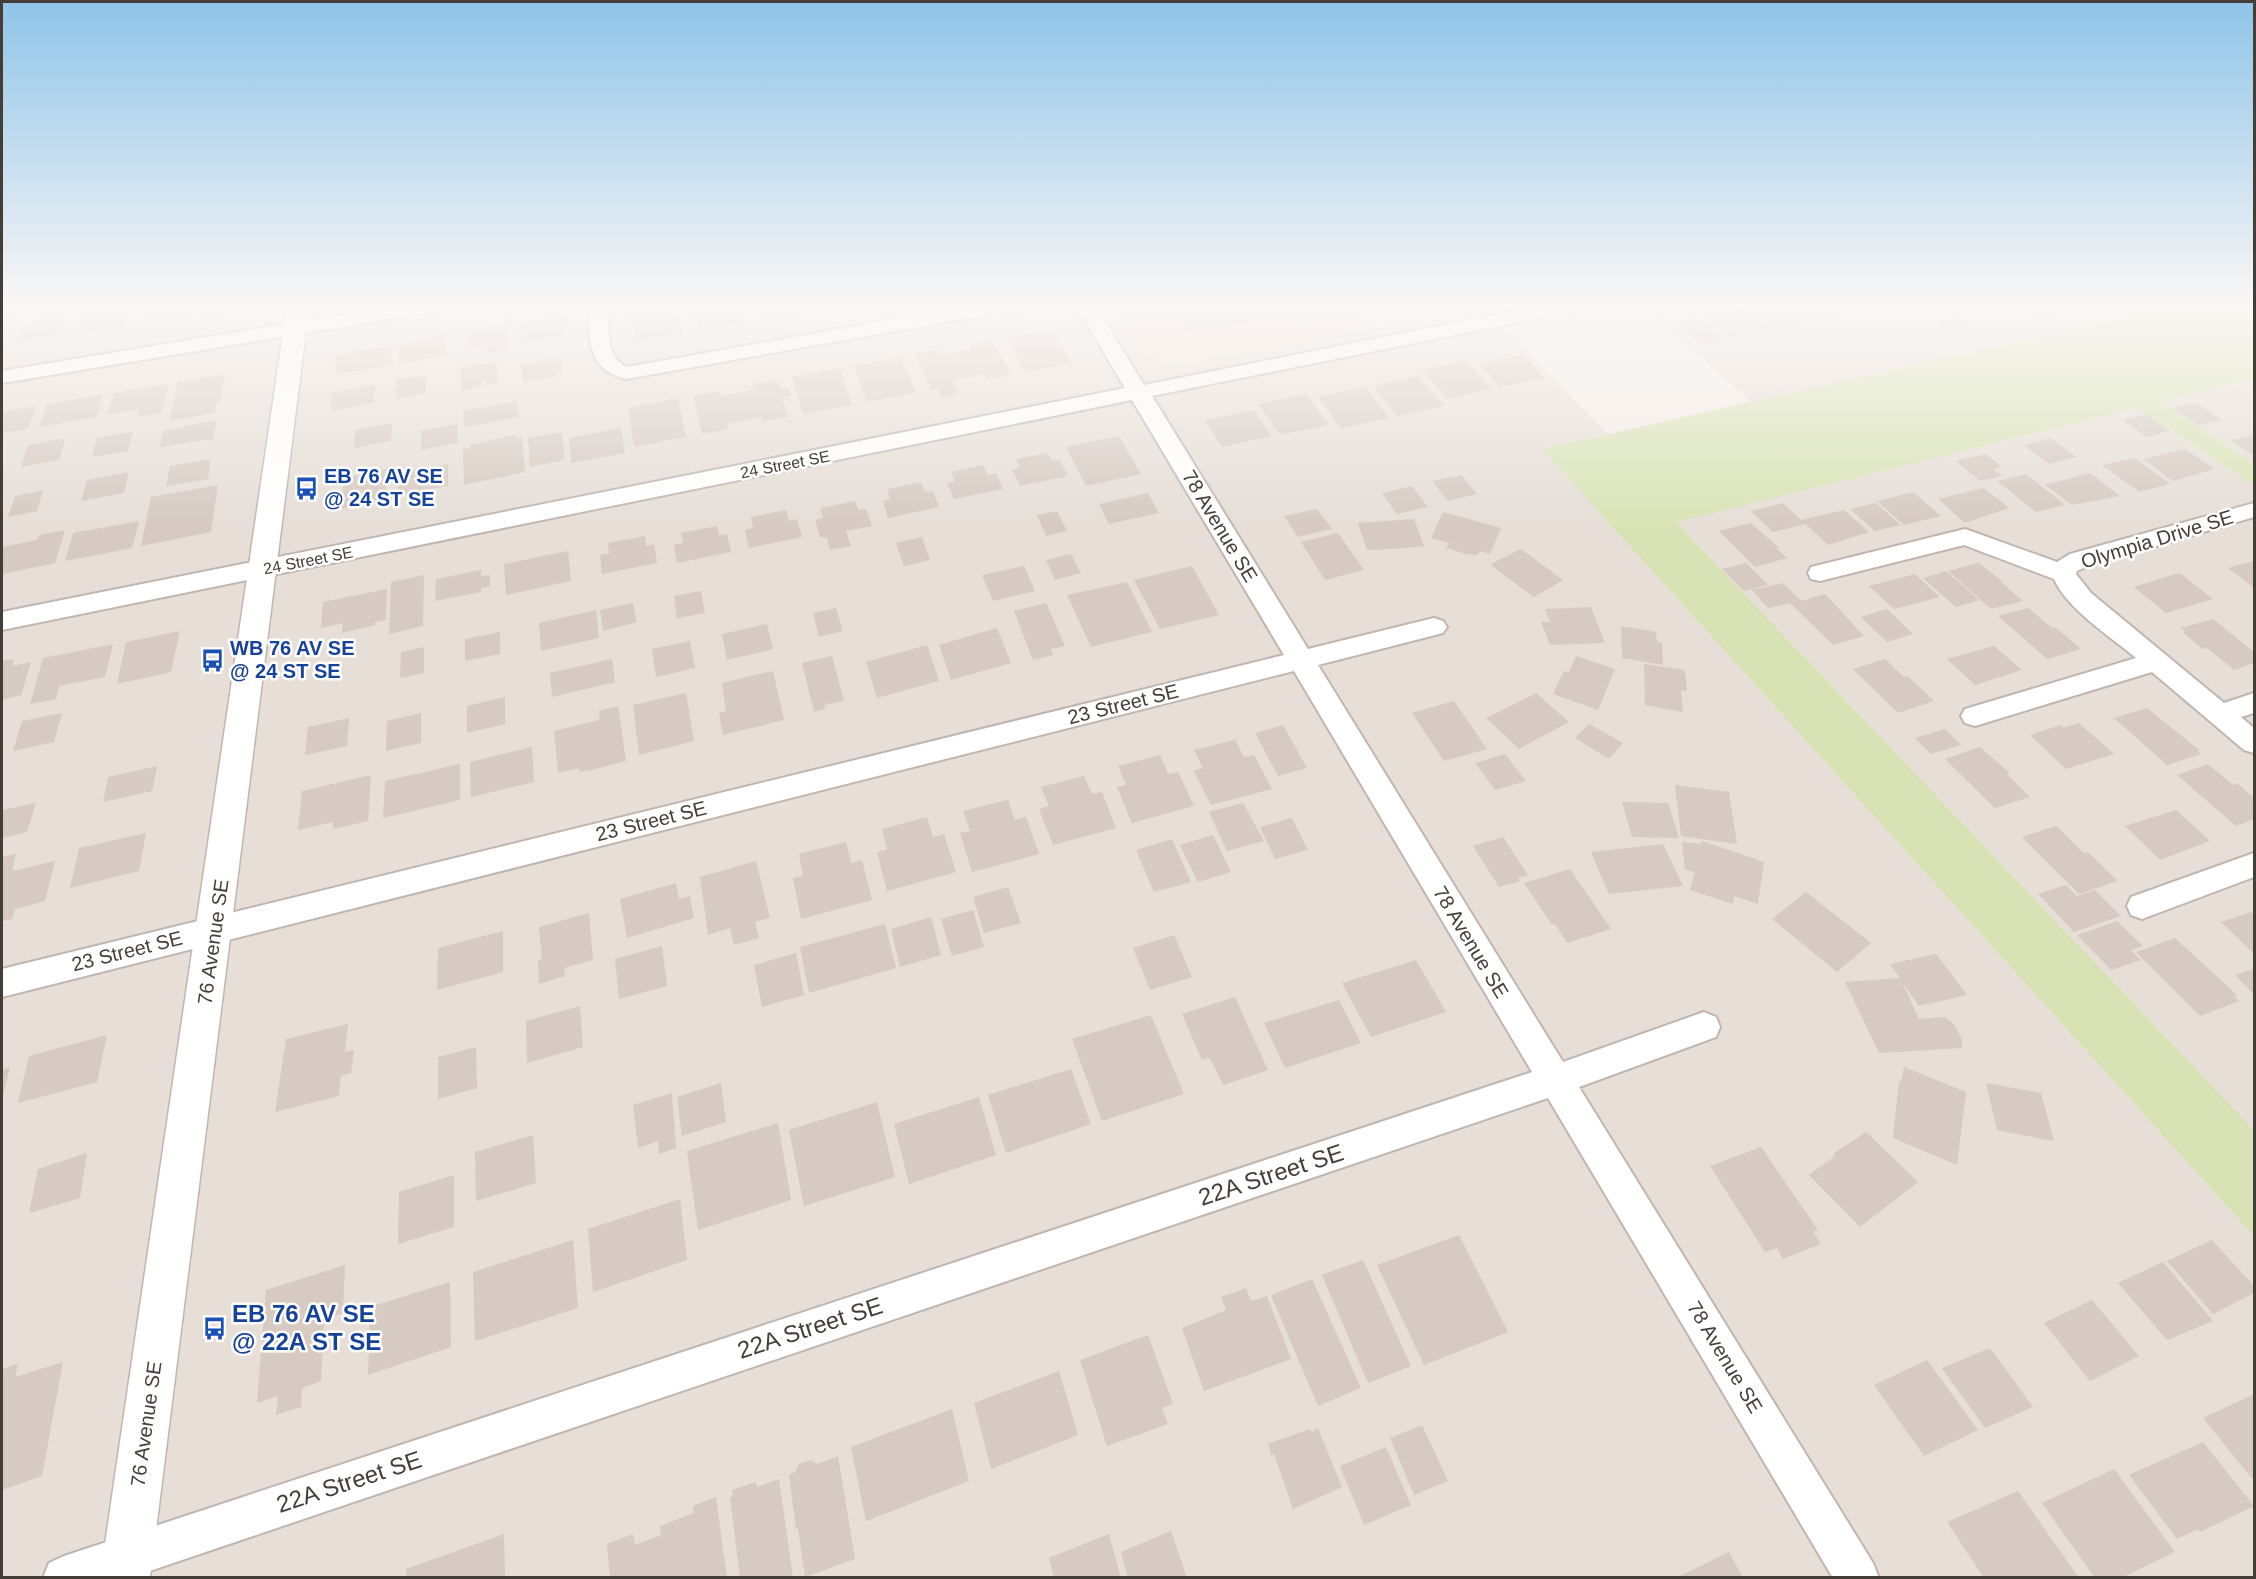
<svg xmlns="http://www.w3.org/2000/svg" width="2256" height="1579" viewBox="0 0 2256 1579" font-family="Arial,sans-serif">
<rect width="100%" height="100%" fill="#f3ede8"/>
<path fill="#e6ded7" d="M2 306H1115L1147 355 1173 365 1481 306 1608 434 1543 450 2254 1236V1577L2 1578Z
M1645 306H2176L1751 402Z
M2254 379V464L2162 402Z
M2137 408 2254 485V1130L1675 521Z"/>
<path fill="#f2e0d6" d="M1115 306H1357L1374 326 1173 365 1147 355Z"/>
<path fill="#d8e3b5" d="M2176 306H2254V379L2162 402 2254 464V485L2137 408 1676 522 2254 1130V1236L1542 449Z"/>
<path fill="#d6cac2" d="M2 306H19L17 311 2 314Z
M108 306 130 307 125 325 78 332 84 314 106 311Z
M146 306H187L184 315 141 321Z
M203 306H240L239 309 201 315Z
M640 306H676L682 333 635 341 629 308Z
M693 306H741L745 322 699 330Z
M758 306H806L808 311 762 319Z
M1177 306H1291L1295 312 1198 332 1197 330 1188 332 1173 310 1179 309Z
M1772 306 1796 325 1777 330 1749 307Z
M1779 306H1829L1838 313 1798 322Z
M2031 306H2046L2056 313 2045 316Z
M1743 308 1768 328 1727 337 1702 316Z
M60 314 58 319 65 318 60 334 17 341 23 324 42 321 44 316Z
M563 314 565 335 522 342 521 323Z
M1307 314 1313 321 1300 323 1294 316Z
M1696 317 1724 341 1703 345 1677 322Z
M1956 317 1975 330 1956 334 1937 321Z
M507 323 509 350 486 353V346L467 349V330Z
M1052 329 1071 363 1025 372 1007 337Z
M446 334V356L398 364 399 345Z
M993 340 1011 375 987 379 985 374 953 380 959 394 941 398 938 389 931 390 915 354 939 350 941 355 962 351 972 349 970 344Z
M392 346 391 365 335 374 336 355Z
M1523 355 1545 378 1500 387 1479 364Z
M901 357 916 393 867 402 854 366Z
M553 359 554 363 561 362 562 372 555 374 556 376 523 382 521 365Z
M1466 361 1492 389 1448 399 1422 370Z
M496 362 498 382 486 384V380L481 381 482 387 462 390 460 368Z
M840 368 852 405 803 414 792 377Z
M225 374 220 402H217L215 413 169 421 178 382Z
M426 375V393L396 399V380Z
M1418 376 1444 406 1397 416 1373 386Z
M777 380 780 389 788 388 791 396 782 398 788 417 763 422 761 417 727 424 728 429 702 434 693 396 719 391 720 396 754 390 752 385Z
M169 384 161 413 137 417 139 409 107 415 114 393Z
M375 385 374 403 331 411 332 393Z
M1365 387 1389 418 1341 428 1318 397Z
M1306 394 1329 425 1280 435 1258 404Z
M103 395 96 417 39 427 47 404Z
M678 398 686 437 634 447 628 408Z
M518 401 519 417 464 427 463 411Z
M2195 402 2222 420 2198 425 2172 408Z
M36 406 28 429 2 433V412Z
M1254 410 1272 436 1222 447 1205 420Z
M2146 414 2170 431 2147 437 2122 420Z
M217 420 213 439 160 447 163 431Z
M392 423 391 441 354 448 355 430Z
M457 424 458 443 421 450V431Z
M621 428 625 453 571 463 569 438Z
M133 432 128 451 92 457 97 438Z
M562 432 565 460 530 467 528 438Z
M2254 434V456L2231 440 2250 436Z
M515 435 516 438 522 437 525 472 464 485 463 449 470 448V445Z
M1119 436 1141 474 1086 486 1066 447Z
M66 438 59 460 21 467 28 445Z
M2051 438 2076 457 2049 464 2023 445Z
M2185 449 2215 469 2173 481 2143 459Z
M1048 453 1052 461 1060 460 1068 476 1020 486 1012 470 1020 468 1016 459Z
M1986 454 2002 467 1994 469 2002 476 1980 481 1956 461Z
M2135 458 2170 484 2139 492 2102 465Z
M211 459 208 479 166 486 170 466Z
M448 464V486L397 495 398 473Z
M983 465 988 475 996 473 1003 489 954 499 947 483 955 482 951 472Z
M387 469 386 501 341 509 344 478Z
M129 472 124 493 81 501 87 480Z
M2090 473 2120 496 2072 505 2045 485Z
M2026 474 2065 505 2036 512 1997 481Z
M1461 475 1477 494 1448 501 1432 481Z
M921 482 925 492 933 491 939 507 888 518 883 501 890 499 887 489Z
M218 485 211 532 141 546 151 497Z
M1412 486 1428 507 1397 514 1382 493Z
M1984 488 2009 508 1965 523 1938 499Z
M43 490 37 511 8 517 15 496Z
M1913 492 1941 516 1904 525 1877 501Z
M1148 493 1159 513 1109 524 1099 504Z
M855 501 858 510 866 509 872 526 846 531 851 546 830 550 827 538 820 537 815 520 823 518 820 508Z
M1783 503 1801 520 1844 510 1869 532 1828 545 1806 524 1773 532 1751 511Z
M1876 503 1901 525 1875 531 1850 509Z
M1317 509 1332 529 1298 537 1284 516Z
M786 510 789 521 797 519 802 537 749 548 745 530 753 528 751 517Z
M1057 511 1067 531 1046 536 1037 515Z
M1443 512 1501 528 1490 554 1480 551 1477 555 1466 554 1446 548 1449 543 1431 538Z
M1414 519 1424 546 1393 549 1367 550 1358 523Z
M139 521 132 548 65 561 73 533Z
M1751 523 1779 548H1776L1787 558 1755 567 1719 531Z
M717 526 719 535 727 534 731 552 677 563 674 545 683 543 681 533Z
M65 530 55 563 2 574V547L37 540 39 535Z
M1338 533 1364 570 1325 580 1301 542Z
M645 536 646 546 654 544 657 563 602 574 600 555 609 554 608 543Z
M922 537 930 560 904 566 896 543Z
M1521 549 1563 580 1534 597 1493 567 1491 564Z
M568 551 571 581 506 595 504 564Z
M1071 554 1081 573 1055 580 1046 560Z
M2254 561V588L2228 568Z
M1746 563 1768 585 1744 591 1722 569Z
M1979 563 2004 583H2002L2023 601 1991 609 1948 571Z
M1024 566 1035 591 993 601 982 575Z
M1192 566 1219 615 1160 629 1134 580Z
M481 570V576L490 575V586L481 588V592L435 601 436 579Z
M1946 571 1979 600 1956 607 1923 578Z
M1915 574 1940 597 1894 609 1869 586Z
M2175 574H2181L2213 599 2166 613 2134 587Z
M424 575 423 626 389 634 391 582Z
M1127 582 1152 632 1091 647 1067 595Z
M1783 583 1801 601 1825 594 1864 636 1833 645 1790 603 1768 608 1752 590Z
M387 589 386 620 375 622V625L342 633 343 623 321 628 323 602Z
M701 591 705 613 677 618 674 596Z
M633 603 637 622 603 631 600 610Z
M1046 603 1065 646 1051 649 1053 655 1033 660 1014 611Z
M1591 607 1605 643 1550 645 1541 622H1550L1545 609Z
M836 608 843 631 819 637 813 613Z
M2028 608 2052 628 2055 627 2081 649 2047 659 1998 616Z
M1887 609 1913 634 1887 642 1861 617Z
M596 610 599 638 541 651 539 623Z
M2213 619 2254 652V663L2234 670 2207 648 2203 649 2182 632H2185L2181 628Z
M767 624 773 649 727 660 722 634Z
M1621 626 1656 632 1657 642 1662 643 1663 665 1622 658Z
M997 628 1011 663 951 680 939 645Z
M180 631 171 672 117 684 126 642Z
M500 632V654L465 661V639Z
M690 641 695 668 656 677 652 649Z
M113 644 105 677 59 686 56 699 30 704 43 658Z
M927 645 939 681 877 698 866 662Z
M1994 646 2022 670 1975 685 1947 659Z
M424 647V673L400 678 401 652Z
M832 656 844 701 824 705 825 709 814 712 802 663Z
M1576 656 1615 669 1598 710 1553 694 1564 671 1569 672Z
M14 659 12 666 31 662 21 695 2 700V661Z
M612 659 615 682 552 697 550 673Z
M1885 659 1904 677 1908 676 1934 701 1898 713 1853 669Z
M1644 664 1685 670 1687 691 1681 690 1683 712 1645 705Z
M773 671 784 720 723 735 719 713 726 711 722 683Z
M686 693 694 741 639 755 633 705Z
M1536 693 1569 722 1519 749 1486 718Z
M505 697V724L467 733V706Z
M1454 701 1487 749 1444 761 1412 713Z
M618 706 626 761 592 770 580 772 579 768 558 773 554 731 600 720 599 711Z
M2147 708 2199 750 2197 751 2201 754 2167 765 2114 718Z
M62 713 54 742 13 751 22 721Z
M421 713V743L386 751 387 721Z
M349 718 347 746 305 755 308 727Z
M2079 723 2114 754 2066 769 2030 735 2061 725 2063 728Z
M1589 724 1623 743 1609 759 1575 738Z
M1283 725 1307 768 1278 776 1255 733Z
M1945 729 1961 745 1931 754 1915 738Z
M1235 740 1244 757 1254 755 1272 789 1211 805 1194 771 1203 768 1194 750Z
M532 747 534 782 471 797 470 762Z
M1980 747 2010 773 2007 774 2030 797 1995 808 1945 759Z
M1505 754 1526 781 1495 790 1475 763Z
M1160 755 1168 774 1178 772 1194 806 1132 823 1117 787 1126 785 1118 766Z
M460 764V800L383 818 385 781Z
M2208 764 2233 785 2237 783 2254 798V819L2236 826 2177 775Z
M157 766 152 791 103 802 108 777Z
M371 775 368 821 333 829V822L298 830 302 791Z
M1084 776 1092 794 1102 792 1116 828 1053 845 1039 809 1049 806 1041 787Z
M1675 785 1729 792 1737 844 1681 836Z
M1008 800 1015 820 1026 817 1039 854 972 872 960 833 970 831 963 811Z
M1622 802 1668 803 1679 838 1632 837Z
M36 803 27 832 2 838V810Z
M1243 803 1264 841 1227 851 1209 812Z
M2176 810 2210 841 2160 860 2125 826Z
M927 817 933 837 944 834 956 872 887 891 877 852 887 849 882 829Z
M1292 818 1308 850 1275 859 1260 827Z
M2056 826 2084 853 2088 852 2118 881 2079 894 2022 837Z
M146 833 139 871 70 888 79 848Z
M1213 835 1231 872 1198 882 1180 845Z
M1503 837 1528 875 1518 878 1520 881 1499 887 1473 846Z
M1172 839 1191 882 1154 892 1136 850Z
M1702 841 1764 862 1758 904 1734 896 1733 904 1690 890 1695 872 1685 870 1682 842 1701 844Z
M846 842 851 863 862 860 872 900 801 919 793 878 803 876 799 854Z
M1663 844 1683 886 1609 894 1591 852Z
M14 854H16L12 871 55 861 45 901 15 909 12 919 2 921V857Z
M756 861 770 918 755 922 759 938 734 945 730 928 708 935 700 877Z
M1570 869 1611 929 1567 943 1555 924 1552 925 1524 883Z
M676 883 679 899 690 896 694 918 627 938 620 899Z
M2066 885 2077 896 2095 890 2121 916 2074 932 2038 894Z
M1008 887 1021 923 984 933 973 897Z
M1806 892 1871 943 1837 972 1772 919Z
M973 910 984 947 952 956 941 919Z
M2251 912 2254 915V954L2221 922Z
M589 913 593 960 564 968 565 976 539 984 538 960 542 959 539 927Z
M931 917 941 955 900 967 891 929Z
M2117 921 2143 946 2131 950 2141 960 2111 970 2077 935Z
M885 924 896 968 809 993 800 947Z
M503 931V972L437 990 438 948Z
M1174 935 1192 977 1150 990 1133 948Z
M2175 938 2237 995 2234 996 2239 1001 2200 1016 2136 952Z
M662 946 667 986 619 999 615 959Z
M796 953 804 995 762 1007 754 965Z
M1936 954 1967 995 1919 1006 1902 982 1919 1019 1945 1017 1954 1024 1962 1040V1048L1879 1053 1845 982 1900 978 1890 964Z
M1416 960 1446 1012 1371 1037 1342 983Z
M2254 969V995L2235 975Z
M1235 997 1268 1070 1223 1085 1210 1058 1202 1060 1182 1014Z
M1339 1000 1361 1043 1285 1068 1264 1023Z
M580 1006 583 1047 527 1063 526 1021Z
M1151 1015 1184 1094 1102 1121 1072 1039Z
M348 1024 345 1052 354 1050 351 1073 341 1076 339 1096 275 1112 286 1039Z
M107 1035 97 1082 18 1103 29 1056Z
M476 1047 477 1088 438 1099V1057Z
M10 1067 2 1100V1070Z
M1904 1067 1966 1092 1957 1165 1893 1138 1899 1081 1901 1082Z
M1071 1069 1091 1124 1006 1153 988 1095Z
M721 1083 726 1122 682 1136 677 1097Z
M1986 1083 2041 1093 2054 1141 1997 1130Z
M672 1093 676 1148 659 1154 658 1141 638 1148 633 1105Z
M979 1097 996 1155 909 1184 894 1124Z
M877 1102 895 1177 804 1206 789 1130Z
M778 1123 791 1200 698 1230 687 1151Z
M1866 1132 1918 1182 1860 1227 1809 1175 1835 1156 1833 1154Z
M533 1135 536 1183 476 1201 475 1152Z
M1761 1147 1818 1230 1813 1232 1821 1244 1783 1259 1777 1248 1765 1252 1710 1166Z
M87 1153 80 1198 29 1213 38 1169Z
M454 1175V1227L398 1244 399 1192Z
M680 1199 687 1260 593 1292 588 1229Z
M1459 1235 1508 1332 1424 1365 1377 1265Z
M573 1240 578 1308 475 1341 473 1272Z
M2212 1240 2254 1286V1293L2213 1314 2167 1261Z
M1363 1260 1411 1366 1368 1383 1322 1275Z
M2163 1262 2213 1321 2167 1340 2118 1283Z
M345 1265 343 1313 324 1319 321 1381 302 1388 301 1407 276 1415 278 1396 257 1403 266 1290Z
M1312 1279 1361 1388 1318 1406 1271 1295Z
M450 1282 451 1347 368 1375 370 1307Z
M1246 1288 1251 1301 1267 1296 1291 1359 1204 1391 1182 1328 1226 1310 1221 1297Z
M2092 1300 2139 1356 2090 1381 2044 1323Z
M1148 1335 1173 1404 1162 1408 1168 1424 1107 1446 1080 1360Z
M1990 1348 2033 1407 1985 1428 1942 1368Z
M1927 1360 1978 1430 1924 1456 1874 1385Z
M63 1362 42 1476 2 1490V1369L18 1364 15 1377Z
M1059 1371 1078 1435 991 1469 974 1403Z
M2254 1394V1481L2203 1418Z
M952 1409 969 1481 866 1521 851 1447Z
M1422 1425 1448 1481 1414 1495 1390 1438Z
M1318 1428 1342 1487 1293 1509 1274 1454 1271 1455 1268 1444 1310 1429 1311 1433Z
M2203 1442 2254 1506 2200 1532 2198 1529 2177 1539 2129 1475Z
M1386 1447 1411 1505 1364 1525 1340 1466Z
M838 1456 855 1559 805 1577 798 1528 796 1529 789 1475 795 1472 799 1464 812 1460 817 1464Z
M2114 1469 2175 1552 2121 1578H2095L2042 1503Z
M779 1479 793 1578H740L730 1497 733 1496 732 1490 756 1482 757 1487Z
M2018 1491 2079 1578H1984L1947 1522Z
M716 1497 727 1578H610L607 1544 633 1534 635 1545 661 1535 660 1526 694 1513 693 1506Z
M1171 1531 1187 1578H1128L1121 1552Z
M504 1534 505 1578H406V1569Z
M1109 1534 1121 1578H1054L1049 1558Z
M1729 1552 1743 1578H1676Z"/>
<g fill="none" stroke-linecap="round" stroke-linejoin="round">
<defs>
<path id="minor" d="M395 306H443L440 310 433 312 2 383V371Z
M588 306H608C609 326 605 358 627 367L967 306H1012L1009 310 1002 312 626 379C586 369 590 341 588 306Z
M1076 306H1096L1144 385 1537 306H1578L1575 310 1568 312 1152 396 1308 649 1434 618 1443 621 1447 627 1443 633 1318 665 1563 1062 1704 1012 1716 1017 1720 1027 1716 1037 1579 1087 1873 1563 1879 1578H1833L1548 1098 129 1578H43L49 1563 64 1556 1532 1072 1294 671 2 997V969L1284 655 1132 400 2 630V612L1125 388Z
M2254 503V517L2088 566 2077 571 2076 574 2091 593 2224 703 2254 693V713L2241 717 2254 728V753L2244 750 2152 672 1975 726 1965 723 1961 716 1965 709 2136 658C2111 637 2067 609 2054 579L1964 545 1820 581 1811 579 1808 573 1811 567 1965 529 2057 562 2070 554Z
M2254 853V877L2142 919 2131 915 2127 906 2131 897Z"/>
<path id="tertiary" d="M287 306H309L150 1578H100Z"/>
</defs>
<use href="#minor" stroke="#c0b6af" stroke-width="4"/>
<use href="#tertiary" stroke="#c0b6af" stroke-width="3"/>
<use href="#minor" fill="#fff" fill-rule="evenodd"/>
<use href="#tertiary" fill="#fff" fill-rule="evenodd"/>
</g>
<linearGradient id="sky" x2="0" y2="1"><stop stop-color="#8fc4e9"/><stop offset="0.58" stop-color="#faf7f5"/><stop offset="1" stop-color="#faf7f5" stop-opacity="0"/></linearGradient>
<rect width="2256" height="527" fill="url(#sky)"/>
<defs>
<symbol id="bus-bare" viewBox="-9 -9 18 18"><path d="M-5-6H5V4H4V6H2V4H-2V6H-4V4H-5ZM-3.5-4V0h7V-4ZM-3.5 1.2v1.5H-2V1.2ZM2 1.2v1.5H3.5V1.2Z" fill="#1a4fb4" stroke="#fff" stroke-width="2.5" paint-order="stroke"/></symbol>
</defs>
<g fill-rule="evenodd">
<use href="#bus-bare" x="290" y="472" width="33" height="33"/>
<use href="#bus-bare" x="196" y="644" width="33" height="33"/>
<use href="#bus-bare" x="198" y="1312" width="33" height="33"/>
</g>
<g text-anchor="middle" stroke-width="5" stroke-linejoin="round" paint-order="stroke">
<g font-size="16" fill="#453d38" stroke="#fff">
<text transform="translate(785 464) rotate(-11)" y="6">24 Street SE</text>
<text transform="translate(308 560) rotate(-11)" y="6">24 Street SE</text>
</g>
<g font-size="20" font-weight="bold" fill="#164399" stroke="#fff" text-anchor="start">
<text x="324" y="483">EB 76 AV SE<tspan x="324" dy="23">@ 24 ST SE</tspan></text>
<text x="230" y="655">WB 76 AV SE<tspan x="230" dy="23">@ 24 ST SE</tspan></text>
</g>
<g font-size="20" fill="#453d38" stroke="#fff">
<text transform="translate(1220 526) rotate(59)" y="7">78 Avenue SE</text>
<text transform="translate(2157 539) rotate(-17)" y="7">Olympia Drive SE</text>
<text transform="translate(1123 704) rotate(-14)" y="7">23 Street SE</text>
<text transform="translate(651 821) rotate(-14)" y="7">23 Street SE</text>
<text transform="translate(213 942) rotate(-82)" y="7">76 Avenue SE</text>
<text transform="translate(1471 942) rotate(59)" y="7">78 Avenue SE</text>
<text transform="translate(127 951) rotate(-14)" y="7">23 Street SE</text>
<text transform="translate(1725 1357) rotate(59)" y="7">78 Avenue SE</text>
<text transform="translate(146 1424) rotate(-82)" y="7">76 Avenue SE</text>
</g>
<g font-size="24" fill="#453d38" stroke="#fff">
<text transform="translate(1271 1175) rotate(-18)" y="8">22A Street SE</text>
<text transform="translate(810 1328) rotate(-18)" y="8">22A Street SE</text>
<text transform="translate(349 1482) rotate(-18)" y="8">22A Street SE</text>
</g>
<g font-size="24" font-weight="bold" fill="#164399" stroke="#fff" text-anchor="start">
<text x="232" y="1322">EB 76 AV SE<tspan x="232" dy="28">@ 22A ST SE</tspan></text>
</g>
</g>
<rect width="2256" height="1579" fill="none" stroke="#453d38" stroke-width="6"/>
</svg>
